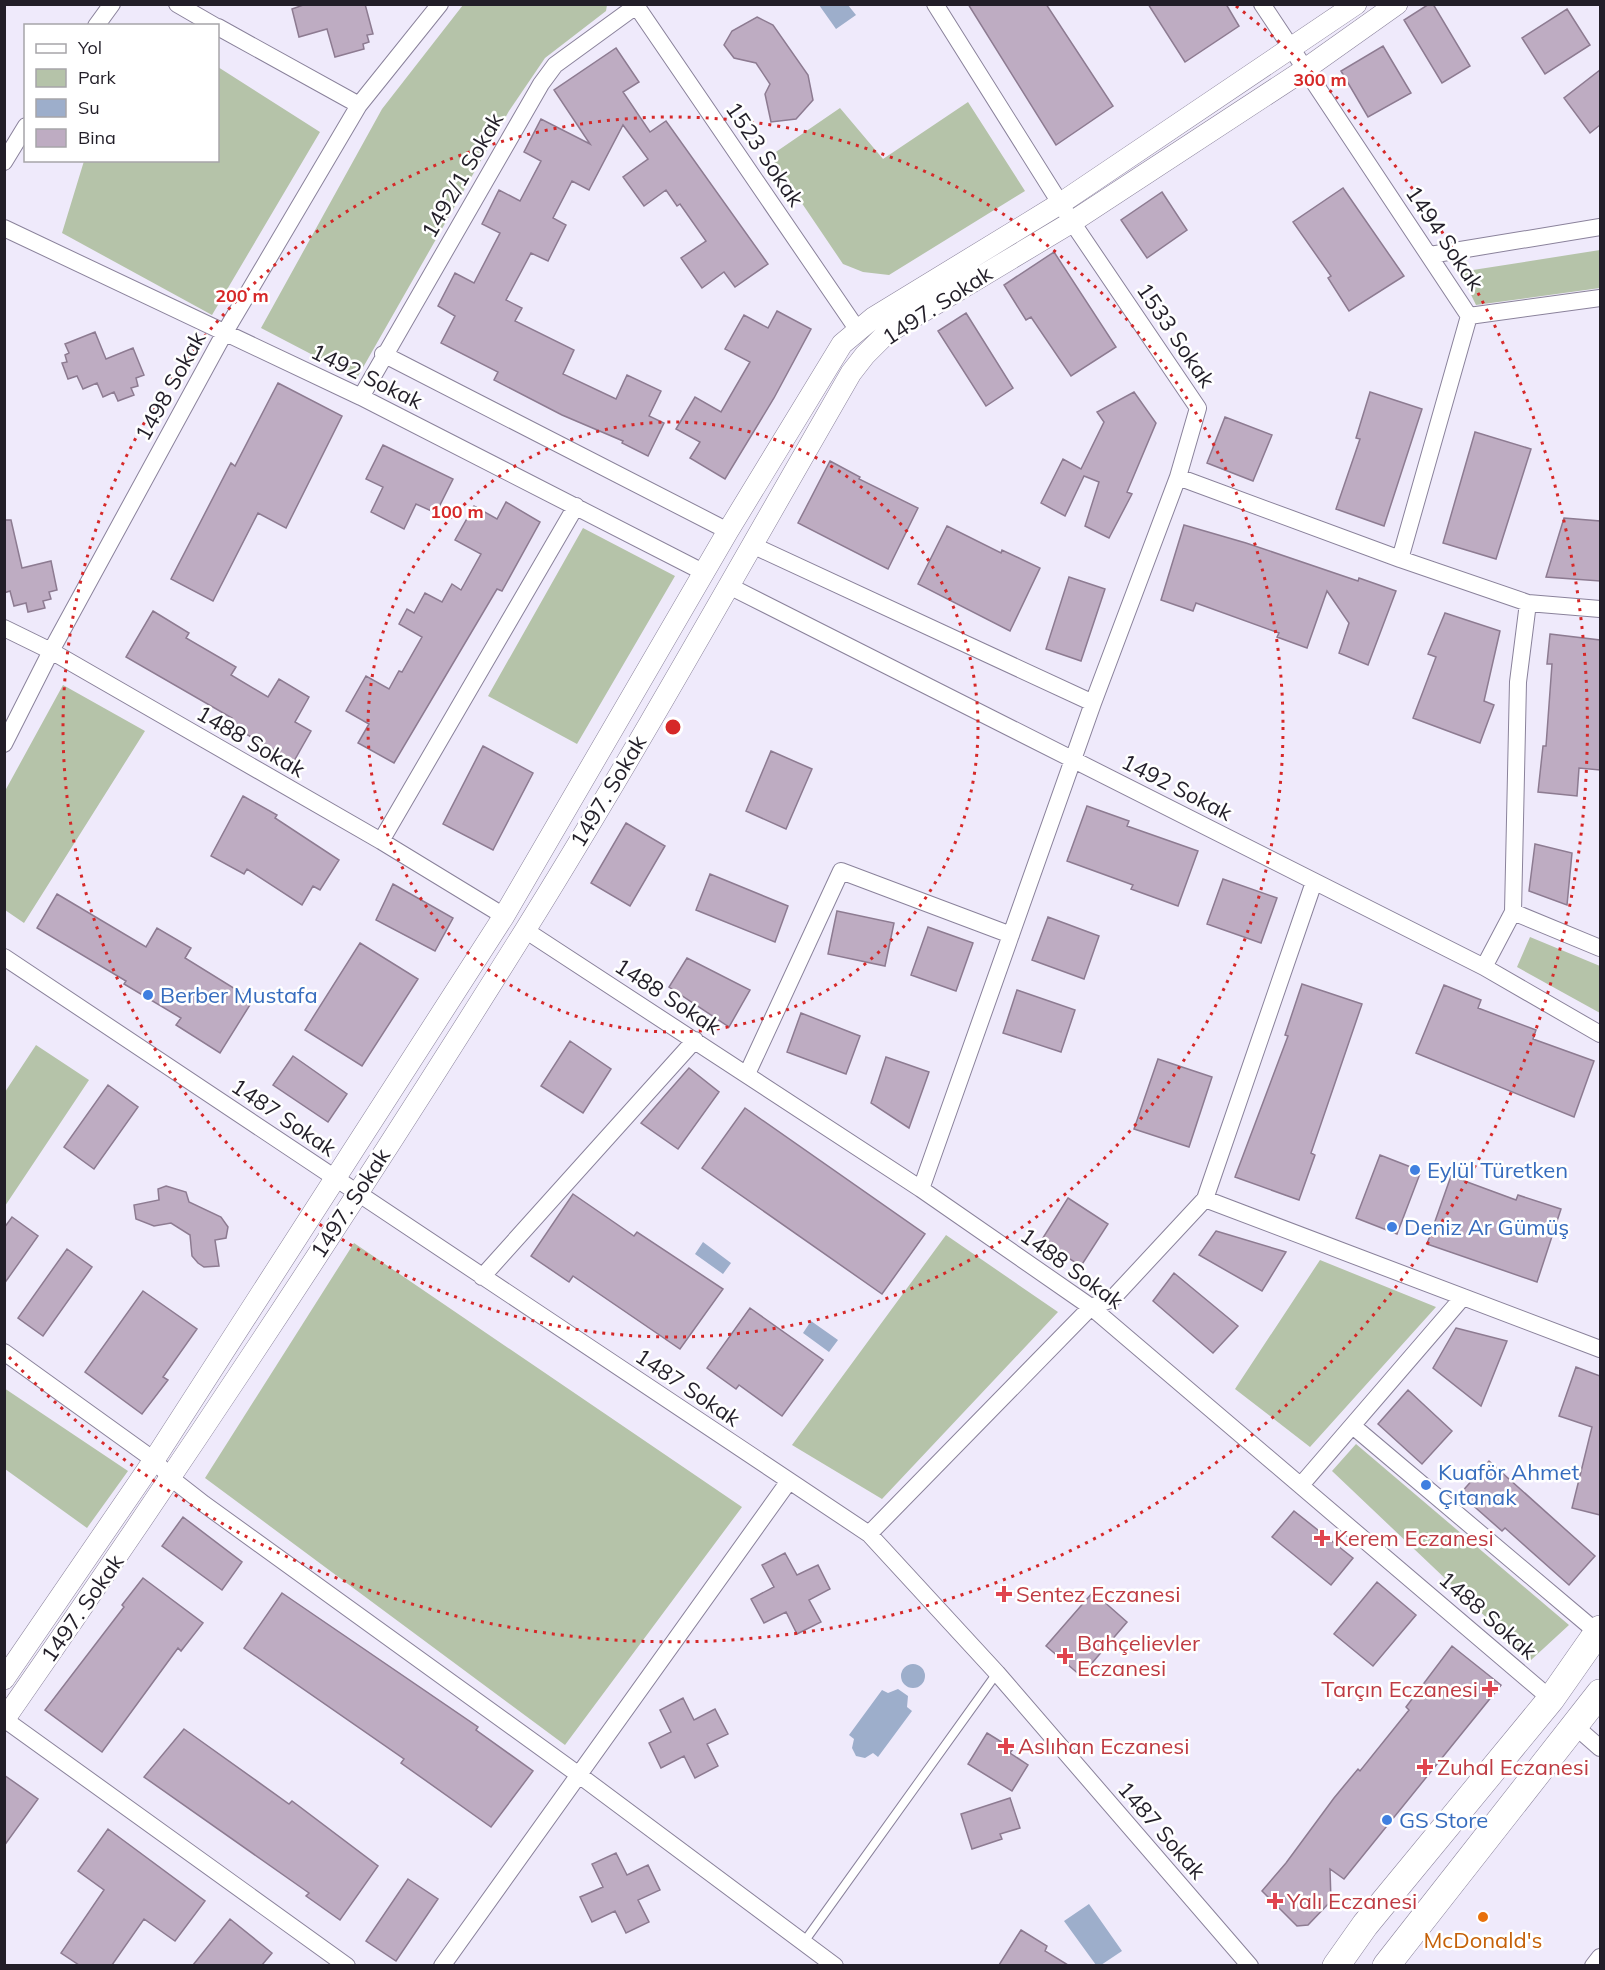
<svg xmlns="http://www.w3.org/2000/svg" width="1605" height="1970" viewBox="0 0 1605 1970" font-family="Mulish,sans-serif">
<rect width="100%" height="100%" fill="#efeafb"/>
<path fill="#b5c3a9" d="M463 5H607L606 11 545 58 509 111 357 378 261 328 382 109Z
M218 67 320 132 212 315 62 233 84 161 218 160Z
M968 102 1025 191 889 275 863 272 843 264 770 156 840 108 883 159Z
M1600 250V288L1476 305 1460 272Z
M583 528 675 576 577 744 488 696Z
M63 685 145 731 24 923 5 910V791Z
M1530 937 1600 966V1013L1517 967Z
M36 1045 89 1080 5 1206V1092Z
M946 1235 1058 1312 882 1499 792 1445Z
M354 1243 742 1507 565 1745 205 1478Z
M1320 1260 1436 1307 1310 1447 1235 1389Z
M4 1388 128 1471 87 1528 5 1469Z
M1356 1444 1569 1625 1531 1660 1332 1471Z"/>
<path fill="#9daecb" d="M819 5H848L856 15 836 29Z
M703 1242 731 1263 723 1274 695 1254Z
M811 1321 838 1340 829 1352 803 1333Z
M901 1676a12 12 0 1 1 24 0a12 12 0 1 1-24 0Z
M898 1689 908 1696 907 1707 912 1711 878 1757 873 1753 865 1758 856 1756 852 1748 854 1739 849 1735 882 1690 888 1693Z
M1089 1904 1122 1951 1101 1965H1096L1064 1921Z"/>
<path fill="#beacc2" stroke="#8d7b91" stroke-width="1.5" d="M306 4H365L373 34 367 35 369 42 363 44 364 49 335 57 327 29 299 37 292 9Z
M968 4H1046L1113 106 1056 145Z
M1148 4H1226L1239 26 1185 62Z
M1429 4H1433L1470 66 1442 83 1404 20Z
M1567 9 1590 45 1545 74 1522 38Z
M757 17 773 25 808 75 813 100 796 119 771 122 765 94 770 84 756 63 734 58 724 45 732 31Z
M1383 46 1411 93 1368 117 1341 71Z
M616 48 639 82 623 92 650 132 666 121 768 264 735 287 724 272 702 288 681 258 706 241 680 204 677 206 666 190 644 206 623 177 648 159 623 125 589 190 572 181 553 218 566 225 548 261 531 253 506 300 522 308 515 321 574 350 563 374 616 399 627 375 661 391 649 416 664 423 648 456 622 443 623 441 562 415 494 380 498 372 441 343 455 316 438 306 455 273 474 283 500 233 482 224 499 190 520 201 541 161 524 152 541 119 590 144 554 90Z
M1600 70V125L1590 133 1564 98Z
M1343 188 1404 276 1349 311 1328 278 1331 276 1293 222Z
M1162 192 1187 230 1147 258 1121 220Z
M1054 252 1116 347 1071 376 1031 317 1026 320 1004 285Z
M777 311 811 329 774 398 725 479 690 458 700 442 676 429 695 397 721 412 750 362 725 349 744 315 768 328Z
M966 313 1013 388 986 406 938 331Z
M95 332 106 359 133 348 144 375 136 378 138 386 131 388 134 395 118 401 114 392 103 397 97 383 83 389 77 376 68 379 62 363 67 362 65 355 69 353 65 344Z
M278 383 342 416 286 528 258 513 213 601 171 579 231 463 235 466Z
M1134 392 1156 423 1127 492 1132 494 1109 538 1085 526 1099 482 1084 476 1065 516 1041 503 1063 459 1081 469 1104 422 1097 412Z
M1370 392 1422 409 1384 526 1336 509 1360 439 1356 438Z
M1225 417 1272 435 1253 481 1207 463Z
M1475 432 1531 449 1496 559 1443 543Z
M383 445 453 479 436 513 416 504 404 529 371 512 383 487 366 479Z
M830 461 860 477 859 479 918 508 888 569 798 523Z
M506 502 540 522 502 591 497 589 394 763 358 743 369 724 346 711 366 676 389 689 399 671 402 672 422 637 399 624 407 609 414 613 425 593 442 602 452 584 461 590 481 554 455 540 474 506 497 519Z
M1564 518 1600 521V581L1546 577Z
M4 520H11L22 568 51 561 57 590 49 592 51 599 43 601 45 608 28 612 26 603 14 606 10 591 4 593Z
M1184 525 1246 543 1358 581 1359 578 1396 591 1368 665 1339 653 1349 623 1327 591 1307 648 1277 637 1279 633 1196 603 1193 611 1161 600Z
M947 526 1001 553 1002 550 1040 568 1010 631 918 584Z
M1069 577 1105 589 1081 661 1046 649Z
M153 611 189 633 186 638 236 667 231 675 268 697 279 679 309 697 295 722 311 731 294 761 228 724 232 718 126 657Z
M1445 613 1500 631 1484 701 1494 705 1480 743 1413 718 1436 657 1428 654Z
M1550 634 1600 640V770L1579 768 1577 796 1538 792 1543 746H1546L1552 664H1547Z
M483 746 533 773 493 850 443 824Z
M771 751 812 769 786 829 746 811Z
M243 796 277 815 275 818 339 860 320 890 313 886 302 905 247 869 244 874 211 856Z
M1087 806 1129 821 1127 826 1198 851 1178 906 1131 889 1133 885 1067 861Z
M626 823 665 846 630 906 591 883Z
M1535 844 1572 853 1567 905 1529 891Z
M710 874 788 906 775 942 696 910Z
M1223 879 1277 898 1261 943 1207 924Z
M393 884 453 918 435 951 376 920Z
M57 894 146 947 157 928 191 948 185 958 253 1000 220 1053 176 1025 181 1018 124 984 126 981 37 928Z
M837 911 894 923 885 966 828 954Z
M1048 917 1099 936 1084 979 1032 960Z
M928 927 973 943 956 991 911 975Z
M360 943 418 979 362 1066 305 1030Z
M687 958 750 990 729 1027 669 987Z
M1302 984 1362 1004 1311 1153 1315 1155 1299 1200 1235 1177 1288 1036 1285 1035Z
M1444 985 1481 1000 1478 1008 1536 1030 1533 1039 1594 1061 1574 1117 1416 1053Z
M1017 990 1075 1010 1061 1052 1003 1033Z
M801 1013 860 1036 846 1074 787 1052Z
M570 1041 611 1069 583 1113 541 1086Z
M293 1056 347 1094 328 1122 273 1085Z
M886 1057 929 1072 909 1128 871 1103Z
M1158 1059 1212 1077 1189 1147 1134 1129Z
M689 1068 719 1092 678 1149 641 1123Z
M108 1085 138 1107 94 1169 64 1147Z
M745 1108 925 1234 882 1294 702 1168Z
M1380 1155 1421 1171 1397 1234 1356 1218Z
M1451 1176 1516 1200 1518 1195 1561 1209 1537 1282 1427 1244Z
M166 1186 186 1192 189 1202 221 1217 228 1227 226 1238 215 1240 219 1266 204 1267 198 1263 192 1256 190 1235 171 1223 154 1226 136 1219 134 1205 159 1200 158 1189Z
M573 1194 634 1236 637 1232 723 1289 680 1349 573 1276 569 1282 531 1256Z
M1068 1198 1108 1224 1081 1266 1041 1241Z
M12 1217 38 1236 4 1284V1228Z
M1216 1231 1286 1252 1262 1291 1199 1255Z
M67 1249 92 1267 43 1336 18 1318Z
M1174 1273 1238 1326 1213 1353 1153 1301Z
M143 1291 197 1329 163 1377 168 1380 142 1414 85 1372Z
M750 1308 823 1360 782 1416 739 1385 736 1389 707 1368Z
M1456 1328 1507 1341 1481 1406 1433 1368Z
M1576 1367 1600 1376V1515L1572 1508 1592 1427 1559 1416Z
M1408 1390 1452 1431 1422 1464 1378 1424Z
M1489 1461 1595 1556 1569 1585 1505 1528 1502 1531 1460 1494Z
M1294 1511 1353 1558 1331 1585 1272 1537Z
M183 1517 242 1562 222 1590 162 1546Z
M785 1553 797 1575 818 1565 830 1589 809 1600 821 1622 797 1634 786 1612 764 1623 751 1599 774 1587 762 1565Z
M143 1578 203 1623 181 1651 178 1648 102 1752 45 1710 124 1607 122 1605Z
M1377 1582 1416 1615 1373 1666 1334 1634Z
M1093 1592 1127 1622 1081 1676 1046 1646Z
M282 1593 478 1727 476 1730 533 1771 491 1827 401 1763 404 1759 244 1648Z
M1452 1646 1501 1685 1344 1879 1330 1869 1331 1901 1308 1925 1297 1926 1262 1891 1286 1863 1334 1798 1358 1769 1360 1771 1409 1710 1406 1707Z
M683 1698 694 1720 715 1709 728 1734 707 1744 718 1766 695 1778 684 1756 661 1768 649 1743 671 1732 660 1710Z
M184 1729 289 1804 292 1801 378 1866 340 1920 306 1896 309 1893 144 1777Z
M987 1733 1013 1749 1010 1753 1028 1765 1012 1791 968 1764Z
M4 1775 38 1799 4 1846Z
M1010 1798 1020 1828 1000 1834 1002 1839 972 1849 961 1814Z
M108 1829 205 1901 175 1941 144 1919 112 1965H79L61 1953 104 1890 78 1871Z
M616 1853 627 1875 648 1865 660 1890 638 1900 649 1922 626 1933 615 1911 592 1922 580 1897 603 1887 592 1864Z
M408 1879 438 1899 396 1961 366 1941Z
M230 1919 272 1953 262 1965H193Z
M1021 1930 1047 1946 1045 1951 1068 1965H999Z"/>
<g fill="none" stroke-linecap="round" stroke-linejoin="round">
<defs>
<path id="service" d="M804 1942 997 1673"/>
<path id="minor" d="M177 4 215 26
M635 4 857 329
M935 4 1072 222 1198 408 1178 477 1400 559 1528 603 1600 609
M1262 4 1469 316 1400 559
M96 26 112 4
M218 27 359 105
M4 162 26 126
M4 228 361 397 705 573
M1430 255 1600 227
M1469 316 1600 298
M383 354 728 531
M361 397 541 84 555 65 636 6
M752 545 1093 703
M729 586 1484 967 1600 1034
M4 628 51 651 381 841 504 916
M4 744 51 651 225 332 359 105 440 4
M381 841 576 506
M1513 912 1600 948
M525 930 921 1189 1091 1307 1551 1699
M4 957 869 1534 997 1673 1250 1966
M1484 967 1513 912 1518 682 1528 603
M747 1074 841 871 1011 935
M921 1189 1093 703 1178 477
M1205 1199 1600 1349
M482 1277 695 1040
M4 1352 154 1460 172 1479 204 1504 579 1775 835 1966
M1354 1427 1598 1633
M1301 1485 1463 1297
M869 1534 1091 1307 1112 1299 1205 1199 1314 882
M4 1719 347 1966
M1576 1727 1600 1748
M442 1966 789 1481
M1593 1966 1600 1957"/>
<path id="tertiary" d="M4 1679 154 1460 504 916 728 531 842 344 873 318 1061 203 1356 4
M4 1720C184 1462 357 1199 524 932 638 749 743 560 851 373L865 355 887 333 1072 222 1304 70 1397 4"/>
<path id="primary" d="M1336 1966 1365 1925 1551 1699 1600 1629
M1386 1966 1600 1693"/>
</defs>
<use href="#service" stroke="#8a829b" stroke-width="10"/>
<use href="#minor" stroke="#8a829b" stroke-width="18"/>
<use href="#tertiary" stroke="#8a829b" stroke-width="22"/>
<use href="#primary" stroke="#8a829b" stroke-width="28"/>
<use href="#service" stroke="#fff" stroke-width="8"/>
<use href="#minor" stroke="#fff" stroke-width="16"/>
<use href="#tertiary" stroke="#fff" stroke-width="21"/>
<use href="#primary" stroke="#fff" stroke-width="27"/>
</g>
<g fill="none" stroke="#d62828" stroke-width="3" stroke-dasharray="3 6">
<circle cx="673" cy="727" r="305"/>
<circle cx="673" cy="727" r="610"/>
<path d="M1236 6A915 915 0 1 1 9 1357"/>
</g>
<g fill="#3f7fe0" stroke="#fff" stroke-width="2">
<circle cx="148" cy="995" r="6"/>
<circle cx="1415" cy="1170" r="6"/>
<circle cx="1392" cy="1227" r="6"/>
<circle cx="1426" cy="1485" r="6"/>
<circle cx="1387" cy="1820" r="6"/>
</g>
<g fill="#e0444e" stroke="#fff" stroke-width="2">
<path d="M1319 1529h6v6h6v6h-6v6h-6v-6h-6v-6h6z"/>
<path d="M1001 1585h6v6h6v6h-6v6h-6v-6h-6v-6h6z"/>
<path d="M1062 1647h6v6h6v6h-6v6h-6v-6h-6v-6h6z"/>
<path d="M1487 1680h6v6h6v6h-6v6h-6v-6h-6v-6h6z"/>
<path d="M1003 1737h6v6h6v6h-6v6h-6v-6h-6v-6h6z"/>
<path d="M1422 1758h6v6h6v6h-6v6h-6v-6h-6v-6h6z"/>
<path d="M1272 1892h6v6h6v6h-6v6h-6v-6h-6v-6h6z"/>
</g>
<circle fill="#e8710a" stroke="#fff" stroke-width="2" cx="1483" cy="1917" r="6"/>
<g text-anchor="middle" stroke-width="5" stroke-linejoin="round" paint-order="stroke">
<g font-size="22" fill="#221e28" stroke="#fff">
<text transform="translate(765 154) rotate(56)" y="8">1523 Sokak</text>
<text transform="translate(462 175) rotate(-60)" y="8">1492/1 Sokak</text>
<text transform="translate(1445 238) rotate(56)" y="8">1494 Sokak</text>
<text transform="translate(937 305) rotate(-33)" y="8">1497. Sokak</text>
<text transform="translate(1176 335) rotate(56)" y="8">1533 Sokak</text>
<text transform="translate(367 376) rotate(26)" y="8">1492 Sokak</text>
<text transform="translate(170 386) rotate(-61)" y="8">1498 Sokak</text>
<text transform="translate(251 741) rotate(30)" y="8">1488 Sokak</text>
<text transform="translate(1177 787) rotate(27)" y="8">1492 Sokak</text>
<text transform="translate(608 791) rotate(-59)" y="8">1497. Sokak</text>
<text transform="translate(668 996) rotate(33)" y="8">1488 Sokak</text>
<text transform="translate(284 1117) rotate(34)" y="8">1487 Sokak</text>
<text transform="translate(350 1203) rotate(-57)" y="8">1497. Sokak</text>
<text transform="translate(1072 1268) rotate(36)" y="8">1488 Sokak</text>
<text transform="translate(688 1387) rotate(34)" y="8">1487 Sokak</text>
<text transform="translate(82 1608) rotate(-55)" y="8">1497. Sokak</text>
<text transform="translate(1488 1615) rotate(41)" y="8">1488 Sokak</text>
<text transform="translate(1162 1830) rotate(49)" y="8">1487 Sokak</text>
</g>
<g font-size="22" fill="#366cbe" stroke="#fff" text-anchor="start">
<text x="160" y="1003">Berber Mustafa</text>
<text x="1427" y="1178">Eylül Türetken</text>
<text x="1404" y="1235">Deniz Ar Gümüş</text>
<text x="1438" y="1480">Kuaför Ahmet<tspan x="1438" dy="25">Çıtanak</tspan></text>
<text x="1399" y="1828">GS Store</text>
</g>
<g font-size="22" fill="#be3a42" stroke="#fff" text-anchor="start">
<text x="1334" y="1546">Kerem Eczanesi</text>
<text x="1016" y="1602">Sentez Eczanesi</text>
<text x="1077" y="1651">Bahçelievler<tspan x="1077" dy="25">Eczanesi</tspan></text>
<text x="1478" y="1697" text-anchor="end">Tarçın Eczanesi</text>
<text x="1018" y="1754">Aslıhan Eczanesi</text>
<text x="1437" y="1775">Zuhal Eczanesi</text>
<text x="1287" y="1909">Yalı Eczanesi</text>
</g>
<g font-size="22" fill="#c56008" stroke="#fff">
<text x="1483" y="1948">McDonald's</text>
</g>
</g>
<circle cx="673" cy="727" r="9" fill="#d62828" stroke="#fff" stroke-width="3"/>
<g font-size="18" text-anchor="middle" font-weight="bold" fill="#d62828" stroke="#fff" stroke-width="5" stroke-linejoin="round" paint-order="stroke">
<text x="1320" y="86">300 m</text>
<text x="242" y="302">200 m</text>
<text x="457" y="518">100 m</text>
</g>
<rect width="1605" height="1970" fill="none" stroke="#221e28" stroke-width="12"/>
<rect x="24" y="24" width="195" height="138" fill="#ffffff" stroke="#a7a5a9" stroke-width="1.5"/>
<rect x="36" y="44" width="30" height="9" fill="#ffffff" stroke="#a7a5a9" stroke-width="1.5"/>
<text x="78" y="54" font-size="18" fill="#221e28">Yol</text>
<rect x="36" y="69" width="30" height="18" fill="#b5c3a9" stroke="#a7a5a9" stroke-width="1.5"/>
<text x="78" y="84" font-size="18" fill="#221e28">Park</text>
<rect x="36" y="99" width="30" height="18" fill="#9daecb" stroke="#a7a5a9" stroke-width="1.5"/>
<text x="78" y="114" font-size="18" fill="#221e28">Su</text>
<rect x="36" y="129" width="30" height="18" fill="#beacc2" stroke="#a7a5a9" stroke-width="1.5"/>
<text x="78" y="144" font-size="18" fill="#221e28">Bina</text>
</svg>
